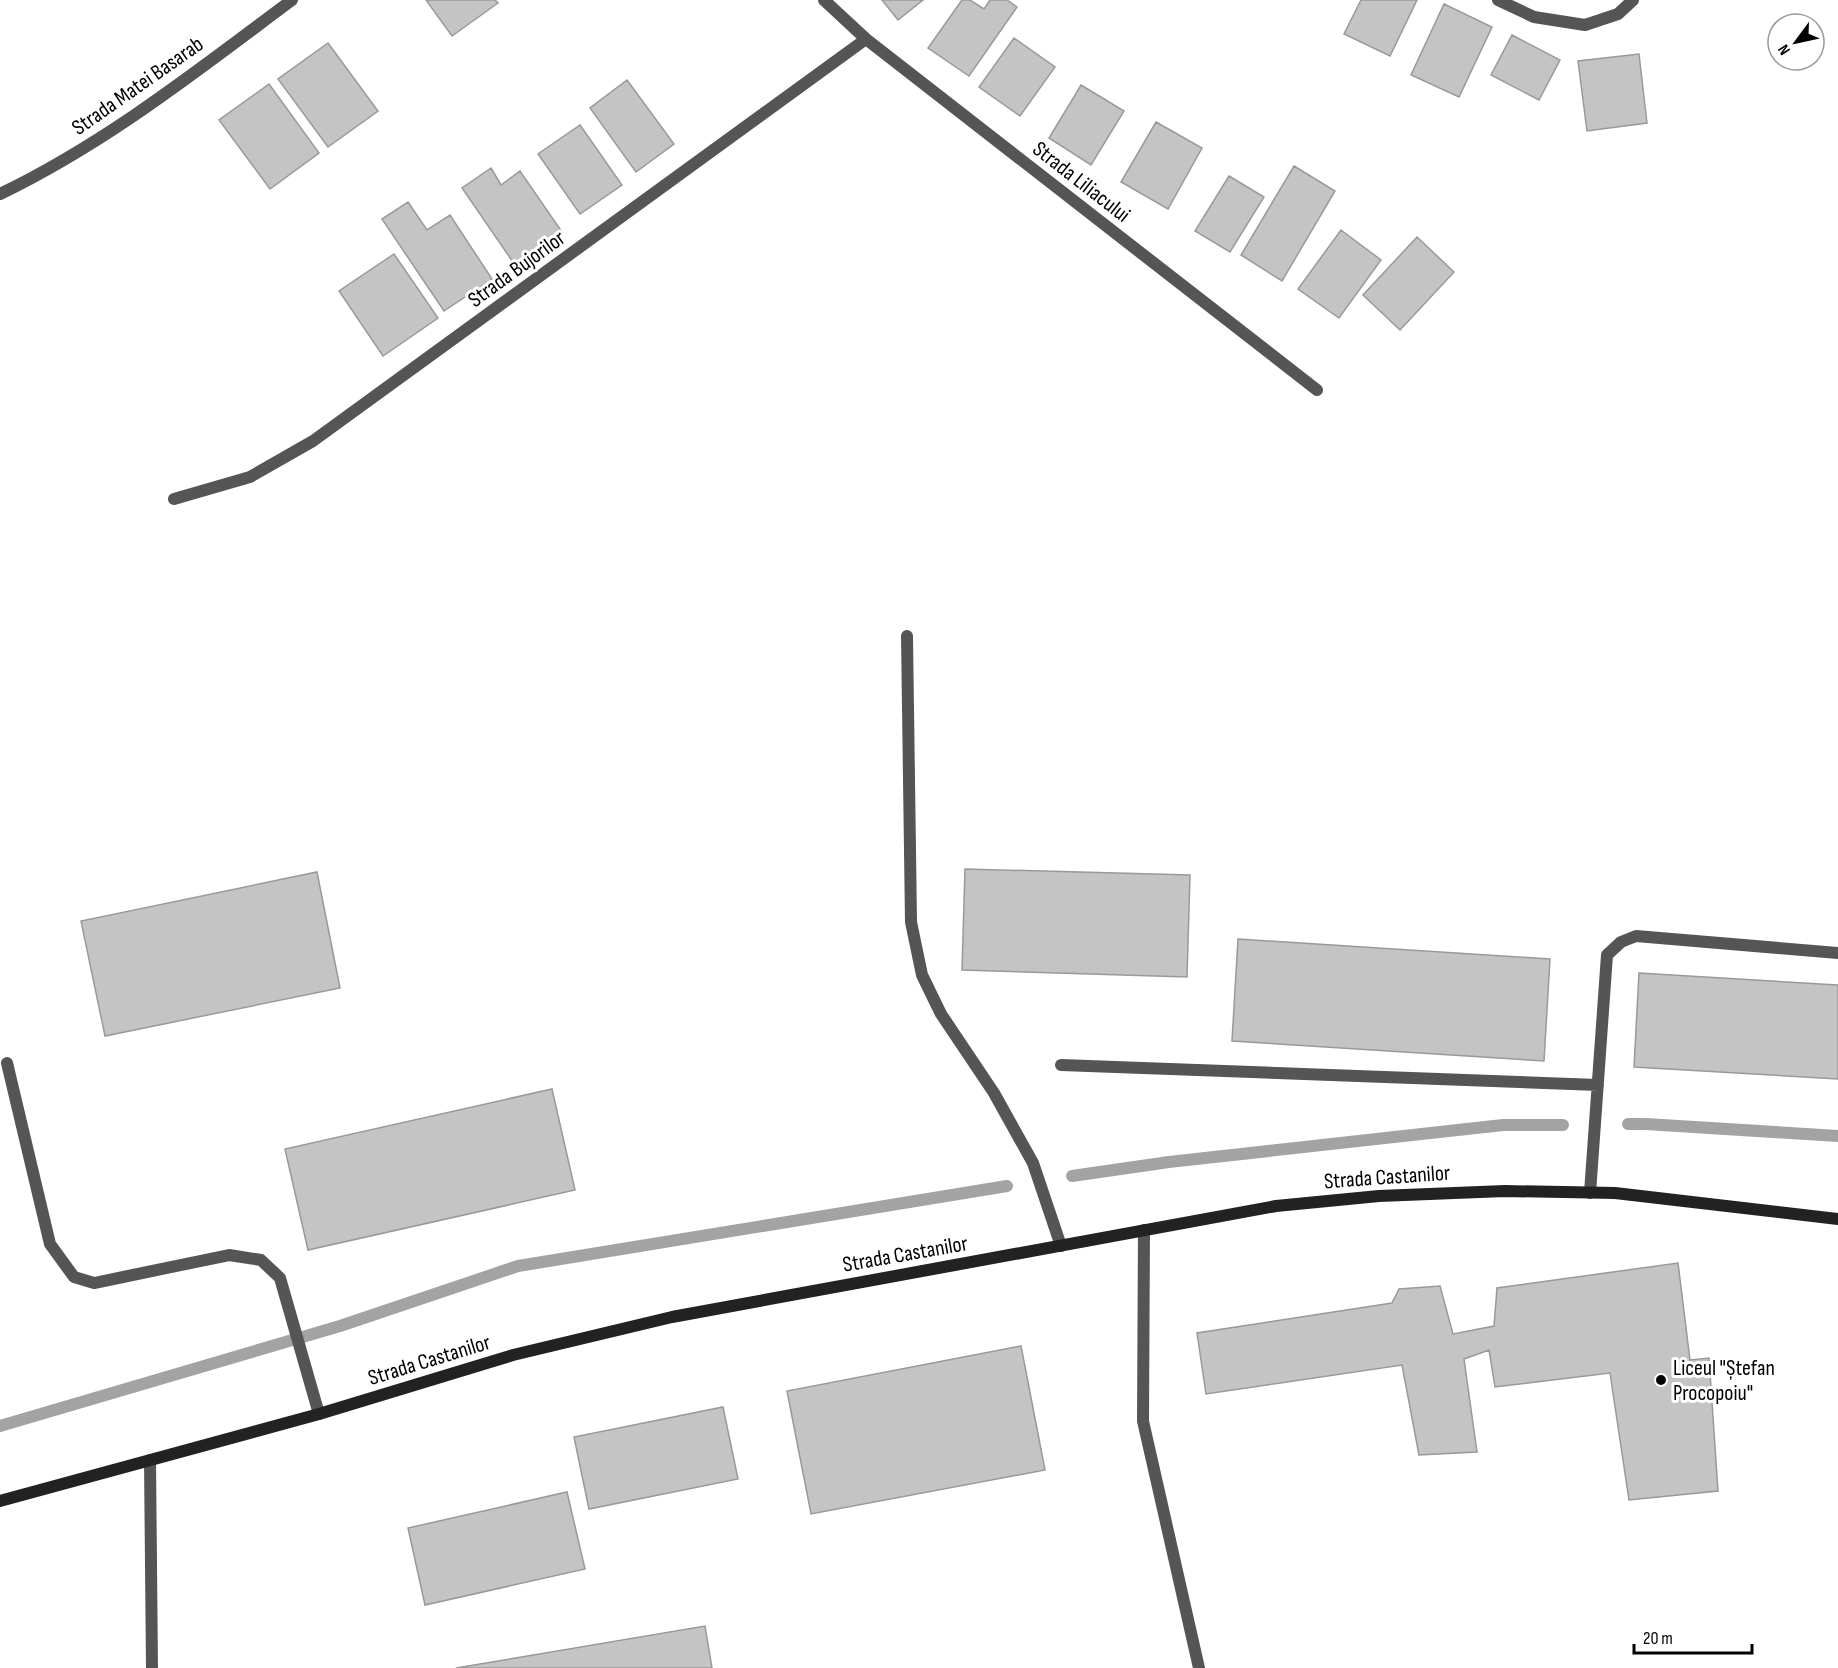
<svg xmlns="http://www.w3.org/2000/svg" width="1838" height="1668" viewBox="0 0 1838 1668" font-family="'Sofia Sans Condensed',sans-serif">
<rect width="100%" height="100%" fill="#fff"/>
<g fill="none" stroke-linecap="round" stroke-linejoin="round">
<path stroke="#a3a3a3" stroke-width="12" d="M1628 1124H1646L1838 1136
M1072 1176 1169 1162 1503 1125H1563
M0 1426 340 1326 518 1266 1007 1186"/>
</g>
<path fill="#c4c4c4" stroke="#999" stroke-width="1.5" d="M426 0H495L498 3 452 36Z
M882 0H923L898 20Z
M962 0H970L984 9 990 0H1007L1017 7 969 76 928 48Z
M1361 0H1417L1390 56 1344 34Z
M1444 4 1492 27 1459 97 1411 75Z
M1512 35 1560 60 1539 100 1491 75Z
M1014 38 1055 67 1020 116 979 87Z
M328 43 378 111 328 147 278 79Z
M1639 54 1647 123 1587 131 1578 61Z
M627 80 674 144 636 172 590 108Z
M269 84 319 153 270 189 219 120Z
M1081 85 1124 111 1091 165 1049 138Z
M1156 122 1202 148 1168 209 1121 182Z
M580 125 622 185 580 214 538 154Z
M1294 166 1335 191 1282 281 1241 255Z
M491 168 501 185 520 171 562 232 515 265 462 188Z
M1229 176 1264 197 1230 252 1195 231Z
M408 202 427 230 450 215 492 279 444 311 382 219Z
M1341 230 1381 260 1339 318 1298 289Z
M1417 237 1454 272 1400 330 1363 295Z
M394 254 438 318 383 356 339 291Z
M965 869 1190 875 1187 977 962 970Z
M317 872 340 988 105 1036 81 921Z
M1238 939 1550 959 1544 1061 1232 1041Z
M1639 973 1838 985V1079L1634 1067Z
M552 1089 575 1190 308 1250 285 1149Z
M1678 1263 1690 1360 1709 1358 1718 1491 1629 1500 1610 1373 1495 1387 1489 1350 1464 1359 1477 1452 1419 1455 1402 1365 1206 1394 1197 1333 1392 1303 1399 1289 1440 1286 1453 1334 1494 1326 1497 1288Z
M1021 1346 1045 1470 811 1514 787 1391Z
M723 1407 738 1479 589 1509 574 1437Z
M567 1492 585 1569 425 1605 408 1528Z
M705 1626 712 1668H456Z"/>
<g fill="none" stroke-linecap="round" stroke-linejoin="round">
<path stroke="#555" stroke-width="12" d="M907 636 911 922 922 975 941 1014 994 1093 1033 1163 1061 1246
M7 1063 50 1244 74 1277 94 1283 229 1255 261 1260 280 1278 319 1414
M1061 1065 1598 1085
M1590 1193 1607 955 1621 942 1636 936 1838 953
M1144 1230 1143 1421 1199 1668
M150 1460 152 1668"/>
<path stroke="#555" stroke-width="12" d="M824 0 866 39 1317 390
M1498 0 1534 17 1585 25 1618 14 1633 0
M0 194C106 143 198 70 292 0
M174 499 250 477 313 441 866 39"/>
<path stroke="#222" stroke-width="12" d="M0 1501 319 1414 513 1355 672 1317 1276 1206 1379 1196 1505 1191 1615 1193 1838 1219"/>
</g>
<circle fill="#000" stroke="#fff" stroke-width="2" cx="1661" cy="1380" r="6"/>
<g text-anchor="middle" stroke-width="6" stroke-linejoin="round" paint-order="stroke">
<g font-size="22" fill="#000" stroke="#fff">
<text transform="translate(137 85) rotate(-35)" y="8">Strada Matei Basarab</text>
<text transform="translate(1082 181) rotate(38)" y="8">Strada Liliacului</text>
<text transform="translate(516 268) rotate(-36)" y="8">Strada Bujorilor</text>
<text transform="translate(1387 1176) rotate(-4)" y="8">Strada Castanilor</text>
<text transform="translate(905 1253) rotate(-10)" y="8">Strada Castanilor</text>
<text transform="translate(429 1359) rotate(-17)" y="8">Strada Castanilor</text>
</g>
<g font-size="22" fill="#000" stroke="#fff" text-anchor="start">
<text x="1673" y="1375">Liceul "Ștefan<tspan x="1673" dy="25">Procopoiu"</tspan></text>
</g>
</g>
<g transform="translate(1796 42) rotate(237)"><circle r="28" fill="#ffffff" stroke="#999999" stroke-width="1.5"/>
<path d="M0-4.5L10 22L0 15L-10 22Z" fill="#000000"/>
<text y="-9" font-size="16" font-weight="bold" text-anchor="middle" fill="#000000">N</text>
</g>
<path d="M1634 1644v9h118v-9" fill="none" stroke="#000000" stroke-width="3"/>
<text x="1643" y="1644" font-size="18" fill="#000000" stroke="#ffffff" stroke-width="4.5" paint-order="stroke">20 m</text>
</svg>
